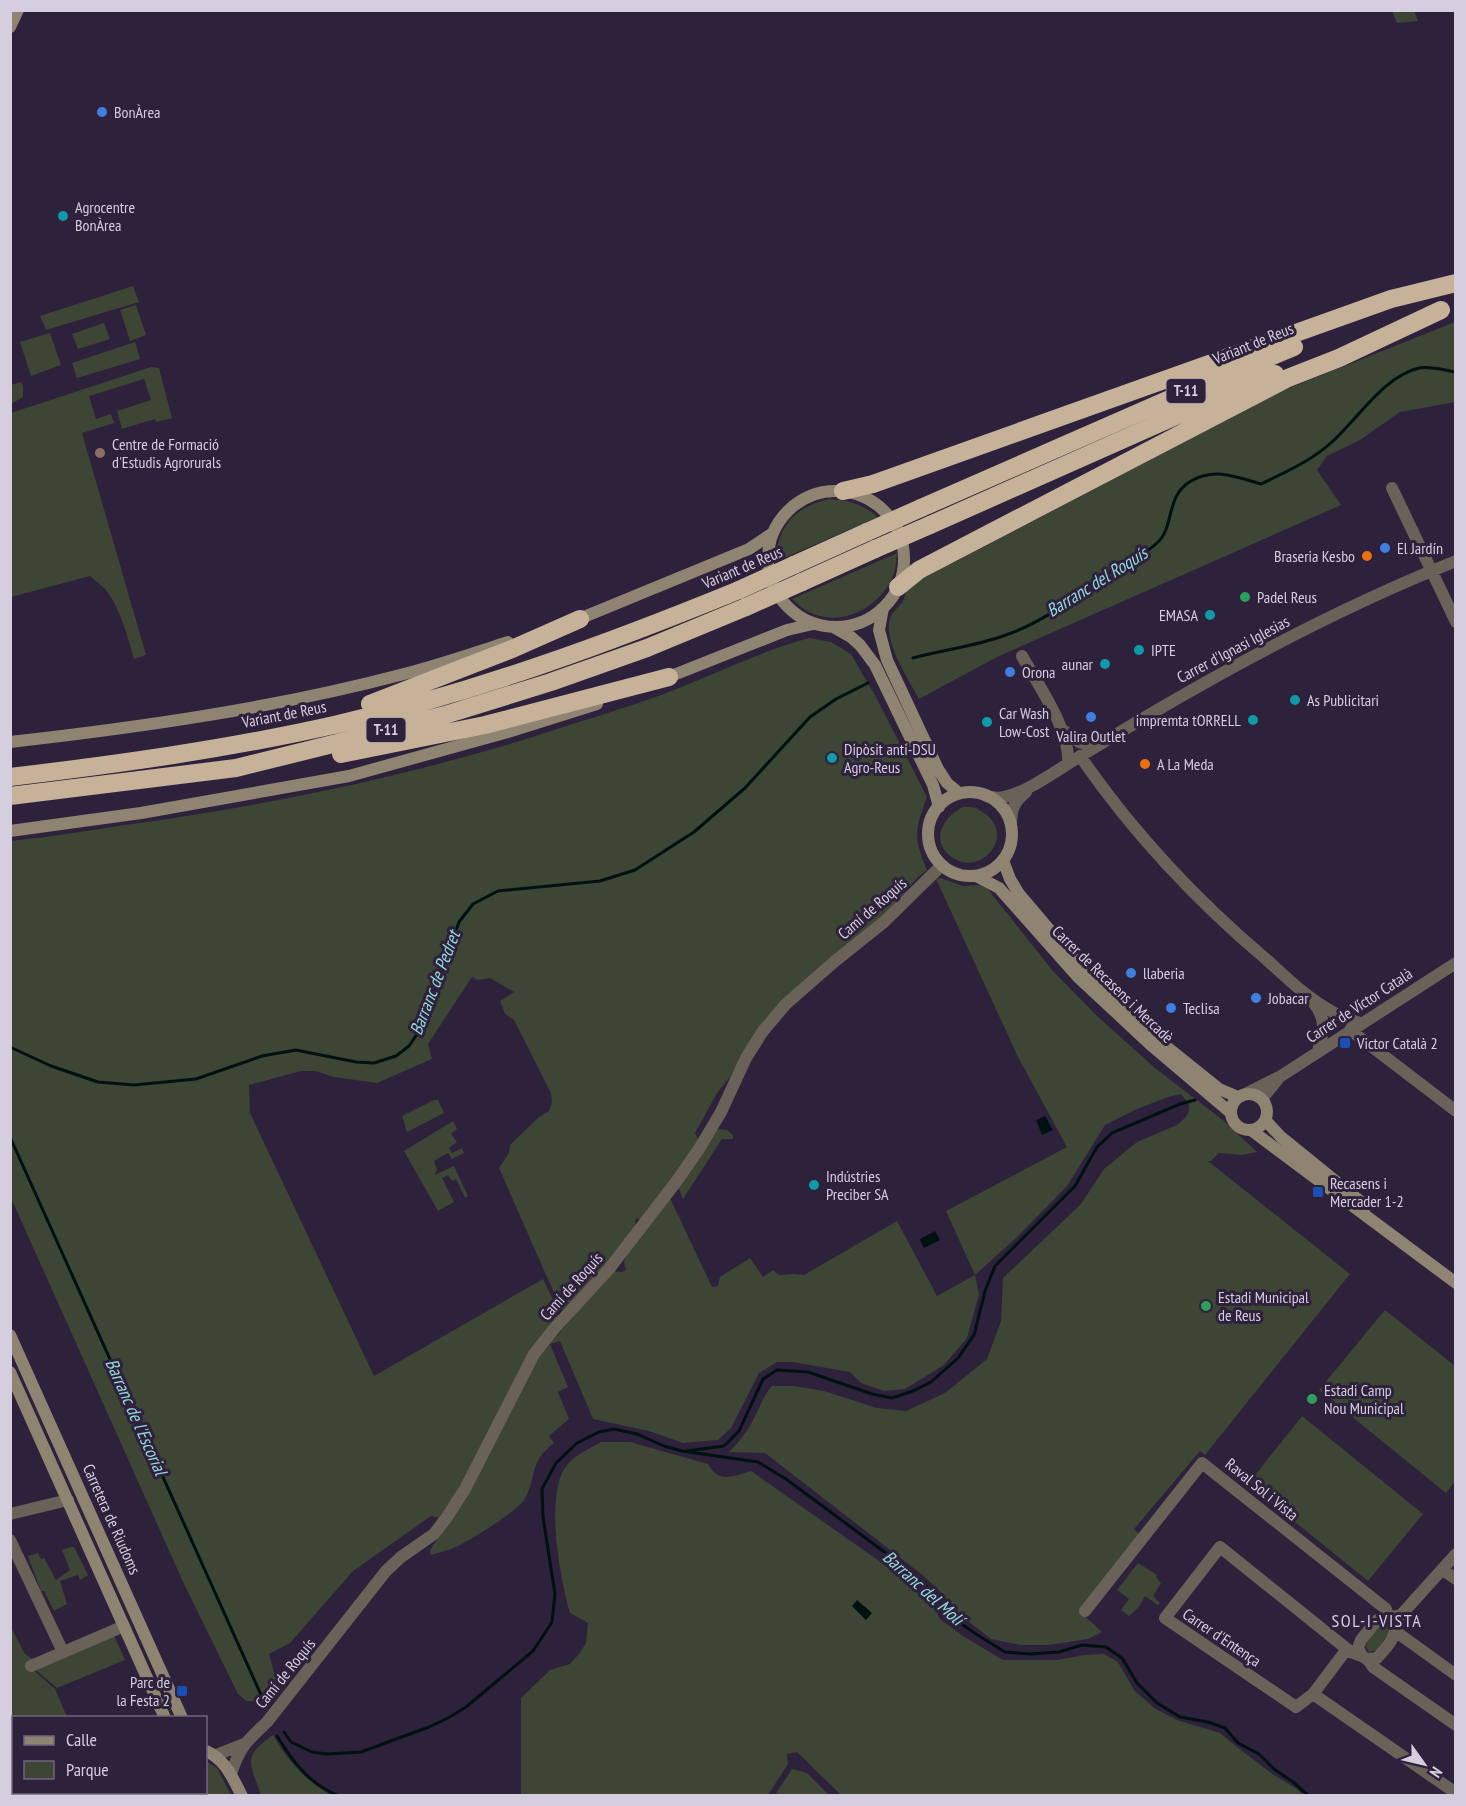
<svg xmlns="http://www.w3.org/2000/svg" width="1466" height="1806" viewBox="0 0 1466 1806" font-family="'PT Sans Narrow',sans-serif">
<rect width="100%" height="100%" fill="#2e213b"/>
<path fill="#3d4534" d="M1392 11H1414L1418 21 1397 23Z
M133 286 139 302 46 330 40 316Z
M136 305 146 335 130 341 120 310Z
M1455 322V402L1400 412 1360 440 1327 456 1317 470 1341 505 997 657 919 699C908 678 883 642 890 618 893 612 897 608 901 604 905 600 904 593 909 588 920 575 938 569 953 563L1282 391Z
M104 323 110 339 78 349 72 334Z
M50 333 61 365 31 376 20 342Z
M135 342 140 359 77 378 72 363Z
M151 367 159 368 172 418 156 422 155 419 122 429 117 411 151 400 144 379 89 396 96 419 111 414 114 423 82 433 146 655 134 659C128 638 119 604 104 588 100 584 94 580 90 576L11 597V413Z
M21 382 23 386V397L11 404V385Z
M829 499C849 500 862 504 878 517L775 562C779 525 793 508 829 499Z
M897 553C896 560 896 569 893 576 880 608 840 629 807 611 802 608 797 603 792 599Z
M809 638 831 642 851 654 876 697 927 797C915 830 913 837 927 870L918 877 888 911 744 1052 730 1077 717 1093 695 1133 699 1141 653 1208 640 1220 637 1218 635 1221 636 1229 610 1262 564 1311 561 1309 499 1168 509 1153 510 1145 539 1117 549 1111 552 1102 551 1093 514 1020 505 1014 500 1001 514 992 490 978 478 980 472 977 428 1044 432 1059 377 1083 334 1077 315 1071H301L249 1085 250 1113 374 1376 543 1279 555 1304 549 1310 559 1316 442 1518 431 1516 353 1571 290 1643 269 1654 279 1689C268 1697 259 1702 246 1701L238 1694 184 1584 11 1198 10 841C51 837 92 830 132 824 269 805 404 777 536 736 577 722 620 710 661 695 711 676 758 652 809 638Z
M963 807C972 806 977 808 984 813 1017 835 980 881 949 855 930 838 945 816 963 807Z
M941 878 963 886 979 885 987 888 1052 970 1097 1016 1155 1068 1224 1121 1257 1152 1242 1155 1219 1153 1211 1161H1208L1350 1274 1205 1455 1200 1451 1134 1529 1139 1534 1079 1611 1102 1632 1088 1639 1048 1645H1020L991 1639 954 1610 942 1593 920 1573 765 1453 729 1452C739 1442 747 1432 753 1420 760 1408 762 1397 772 1386H794L824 1391 877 1408 906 1411 945 1393 987 1359 1001 1321 1003 1278 1081 1204 1104 1169 1137 1142 1177 1125 1186 1117 1189 1111V1104L1181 1094 1168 1097 1137 1109 1105 1125 1067 1186 1016 1238 975 1275 979 1294 967 1338 944 1365 905 1389 884 1391 861 1383 850 1372 793 1362H777L759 1373 731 1428 718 1440 683 1443 649 1431 593 1419 560 1341 550 1344 568 1387 558 1392 569 1419 549 1436 554 1443C527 1464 538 1477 524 1500 516 1512 472 1539 458 1546 450 1550 440 1552 431 1555L430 1550 449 1522 535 1361 613 1271 621 1272 626 1270 624 1262 627 1254 670 1198 712 1287 718 1286 720 1277 750 1258 763 1277 773 1270 779 1275 794 1274 804 1275 897 1221 937 1296 975 1275 946 1211 1067 1147 1018 1057 936 879Z
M434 1100H438L444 1113 407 1132 402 1116Z
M453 1121 457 1129 451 1134 457 1142 449 1148 452 1153 462 1148 464 1153 452 1159 448 1153 434 1161 437 1169 435 1175 454 1166 468 1196 465 1198 456 1179 452 1181 448 1175 442 1178 454 1202 438 1211 404 1151Z
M718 1129 727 1130 733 1135V1139H722L683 1199 678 1187Z
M1385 1310 1455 1366V1481L1446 1493 1319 1390Z
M1302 1416 1423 1514 1368 1581 1248 1484Z
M601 1442H630L708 1464C719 1484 733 1476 751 1471L929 1596 940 1619 963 1636 1003 1660H1058L1084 1655 1104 1654 1118 1662 1134 1690 1154 1708 1177 1720 1220 1733 1237 1747 1271 1773 1297 1789 1303 1795H841L797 1752 787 1754 788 1764 768 1795 521 1796V1698L550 1670 570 1664 579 1654 586 1643 588 1623 570 1613C560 1579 544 1493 567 1465 574 1455 591 1448 601 1442Z
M71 1547H74L88 1575 80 1580 78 1575 60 1581 67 1604 54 1611 44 1591H41L28 1556 38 1553 41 1559 44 1558 56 1580 70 1570 62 1550Z
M1138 1563 1157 1575 1156 1577 1161 1583 1153 1596 1160 1603 1158 1605 1145 1596 1139 1607 1129 1616 1121 1610 1129 1599 1117 1590Z
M10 1625 25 1654 35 1661 28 1665 55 1689 67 1717 14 1718V1792L154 1793 120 1796 11 1795Z
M1383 1625 1388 1627V1634L1377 1650 1369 1652 1366 1647C1367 1639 1374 1628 1383 1625Z
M112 1631 125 1660 57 1688 31 1666Z
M273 1735C288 1761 305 1780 331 1795H261C251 1764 240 1758 273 1735Z
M206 1761 217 1768 231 1795H178V1793L206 1792Z
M792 1769 807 1773 829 1795H775Z"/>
<path fill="#001112" d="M1045 1116 1053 1130 1042 1135 1036 1120Z
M935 1231 940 1240 924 1248 920 1239Z
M857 1600 872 1613 866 1620 852 1606Z"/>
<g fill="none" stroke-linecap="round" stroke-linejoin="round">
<path stroke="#001112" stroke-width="3" d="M913 658C943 650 976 646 1006 635 1044 622 1078 595 1111 572 1125 562 1145 555 1157 543 1175 527 1165 496 1191 481 1215 467 1237 477 1261 484 1286 472 1311 461 1332 442 1357 420 1384 376 1419 368 1430 366 1444 370 1456 372
M10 1047 51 1066 98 1082 134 1085 196 1079 262 1056 296 1050 356 1062 374 1063 396 1056 409 1046 422 1027 459 922 473 904 498 891 600 881 635 870 694 832 745 788 810 717 836 699 868 683
M10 1137 262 1697
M687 1451 724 1446 739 1431 763 1379 777 1370 808 1372 872 1394 892 1398 913 1391 931 1382 958 1358 974 1335 985 1291 995 1266 1075 1186 1097 1147 1112 1133 1180 1104 1195 1100
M284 1732 291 1742 312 1752 327 1754 361 1752 429 1727 448 1718 466 1707 533 1651 552 1622 555 1594 543 1517 542 1489 556 1463 577 1443 599 1432 614 1429 637 1434 664 1446 682 1451 758 1462 786 1479 910 1571 936 1595 947 1614 976 1634 1005 1652 1030 1654 1059 1652 1082 1645 1106 1647 1122 1658 1137 1683 1157 1703 1180 1717 1208 1722 1225 1728 1238 1743 1259 1754 1274 1769 1293 1782 1309 1796
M277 1736C293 1762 309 1784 339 1796"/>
<path stroke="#6a6258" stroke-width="12" d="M1392 488 1456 622
M1022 656C1038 685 1071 731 1068 764
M1063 730 1079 742 1094 748
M1080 756C1133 833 1196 900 1267 960 1287 978 1307 998 1331 1011 1340 1017 1351 1020 1360 1023
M986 796C992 797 998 799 1004 797 1029 792 1061 767 1084 754 1203 681 1326 613 1456 561
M1011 826C1011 810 1013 803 1026 792
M1313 1002C1327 1019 1324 1032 1318 1051
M1350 1030 1456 1111
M1241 1096 1281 1076 1456 963
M1262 1099 1278 1079
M10 1514 68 1500
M10 1540 63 1652
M1443 1570 1456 1579
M1085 1611 1202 1463 1386 1609C1387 1616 1390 1618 1393 1623 1400 1635 1384 1650 1377 1658L1368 1659
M1395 1631 1456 1675
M1347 1649 1313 1694 1296 1707 1165 1618 1220 1547 1347 1649C1358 1658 1364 1652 1373 1667L1456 1725
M1361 1654 1358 1648 1361 1640 1377 1620 1401 1615 1456 1554
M31 1666 124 1626
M1313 1694 1456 1793
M216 1755 244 1744
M231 1774C240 1746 247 1741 267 1722L386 1571 401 1557 434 1534 447 1517 465 1489 534 1354 554 1329 609 1269 676 1182 699 1149 721 1112 746 1058 763 1031 786 1004 834 962 884 922 942 865"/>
<path stroke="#8f8372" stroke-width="12" d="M10 27 18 10
M768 559a68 68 0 1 1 136 0a68 68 0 1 1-136 0Z
M883 608 879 630 887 660 938 769 947 783 959 793
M574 621 749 549 773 533
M835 628 851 637 860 645 875 665 933 785 939 807
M661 680 787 630 813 624
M10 742C143 727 275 708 404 674 439 665 474 653 508 642
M928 834a42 42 0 1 1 84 0a42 42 0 1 1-84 0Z
M10 831 141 813 349 776 508 732 597 704
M1003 860 1010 879 1019 894 1074 959 1153 1036 1219 1089 1238 1097
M976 876 999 888 1078 977 1152 1046 1231 1113
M1231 1112a18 18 0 1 1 36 0a18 18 0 1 1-36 0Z
M1265 1120 1281 1137 1366 1206
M1251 1130 1456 1283
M10 1335 182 1718
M10 1372 165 1718
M206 1751C226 1760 232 1777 242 1796
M169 1792V1796"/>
<path stroke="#c6b299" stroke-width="18" d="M843 491 873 484 1391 299 1456 283
M921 508 1188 391 1294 347
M930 525 1241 387 1275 374
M794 565 867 532
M802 582 875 549
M898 587 919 570 1288 378 1339 358 1441 310
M370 704 512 649 580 619
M341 754 485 725 669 677
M10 777C119 764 227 749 334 725 473 693 607 644 739 590
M10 796 236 768 341 742 445 715 551 682 647 648 746 607"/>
<path stroke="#c6b299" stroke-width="18" d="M867 532 921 508
M875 549 930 525
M739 590 794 565
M746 607 802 582"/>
</g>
<g fill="#3f7fe0" stroke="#2e213b" stroke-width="2">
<circle cx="102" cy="112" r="6"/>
<circle cx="1385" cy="548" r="6"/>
<circle cx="1010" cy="672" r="6"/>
<circle cx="1091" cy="717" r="6"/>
<circle cx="1131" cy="973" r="6"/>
<circle cx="1256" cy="998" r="6"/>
<circle cx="1171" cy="1008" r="6"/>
</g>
<g fill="#0f9aa8" stroke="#2e213b" stroke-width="2">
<circle cx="63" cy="216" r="6"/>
<circle cx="1210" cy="615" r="6"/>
<circle cx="1139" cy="650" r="6"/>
<circle cx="1105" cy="664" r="6"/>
<circle cx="1295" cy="700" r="6"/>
<circle cx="1253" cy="720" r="6"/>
<circle cx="987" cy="722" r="6"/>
<circle cx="832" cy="758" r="6"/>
<circle cx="814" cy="1185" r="6"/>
</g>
<circle fill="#8d6e63" stroke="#2e213b" stroke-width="2" cx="100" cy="453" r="6"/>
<g fill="#e8710a" stroke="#2e213b" stroke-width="2">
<circle cx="1367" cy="556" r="6"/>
<circle cx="1145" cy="764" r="6"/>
</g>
<g fill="#2e9e5b" stroke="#2e213b" stroke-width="2">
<circle cx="1245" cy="597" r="6"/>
<circle cx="1206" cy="1306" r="6"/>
<circle cx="1312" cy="1399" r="6"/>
</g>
<g fill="#1a4fb4" stroke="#2e213b" stroke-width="2">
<rect x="1339" y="1037" width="12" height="12" rx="3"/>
<rect x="1312" y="1186" width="12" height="12" rx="3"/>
<rect x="176" y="1685" width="12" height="12" rx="3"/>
</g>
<g text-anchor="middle" stroke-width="6" stroke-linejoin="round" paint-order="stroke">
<g fill="#2e213b" stroke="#a39aae" stroke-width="1.5">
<rect x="1166.5" y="379" width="39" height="24" rx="4.5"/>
<rect x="366.5" y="718" width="39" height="24" rx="4.5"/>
</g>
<g font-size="15" font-weight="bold" fill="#d5cedf">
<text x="1186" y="396">T-11</text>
<text x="386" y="735">T-11</text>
</g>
<g font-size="16" fill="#d5cedf" stroke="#2e213b" text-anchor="start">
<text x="114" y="118">BonÀrea</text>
<text x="75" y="213">Agrocentre<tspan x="75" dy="18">BonÀrea</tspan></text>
<text x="112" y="450">Centre de Formació<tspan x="112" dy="18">d'Estudis Agrorurals</tspan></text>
<text x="1397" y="554">El Jardín</text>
<text x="1355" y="562" text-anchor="end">Braseria Kesbo</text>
<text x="1257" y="603">Padel Reus</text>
<text x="1198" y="621" text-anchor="end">EMASA</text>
<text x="1151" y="656">IPTE</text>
<text x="1093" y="670" text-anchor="end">aunar</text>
<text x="1022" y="678">Orona</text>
<text x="1307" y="706">As Publicitari</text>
<text x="999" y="719">Car Wash<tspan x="999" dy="18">Low-Cost</tspan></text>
<text x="1241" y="726" text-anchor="end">impremta tORRELL</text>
<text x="1091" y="742" text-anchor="middle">Valira Outlet</text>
<text x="844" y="755">Dipòsit anti-DSU<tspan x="844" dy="18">Agro-Reus</tspan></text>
<text x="1157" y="770">A La Meda</text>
<text x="1143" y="979">llaberia</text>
<text x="1268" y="1004">Jobacar</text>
<text x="1183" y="1014">Teclisa</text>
<text x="1357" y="1049">Victor Català 2</text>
<text x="826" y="1182">Indústries<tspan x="826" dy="18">Preciber SA</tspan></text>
<text x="1330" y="1189">Recasens i<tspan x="1330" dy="18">Mercader 1-2</tspan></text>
<text x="1218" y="1303">Estadi Municipal<tspan x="1218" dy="18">de Reus</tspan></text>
<text x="1324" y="1396">Estadi Camp<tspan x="1324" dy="18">Nou Municipal</tspan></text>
<text x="170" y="1688" text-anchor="end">Parc de<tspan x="170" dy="18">la Festa 2</tspan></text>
</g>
<g font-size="16" fill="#d5cedf" stroke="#2e213b">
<text transform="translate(1253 343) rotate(-22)" y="6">Variant de Reus</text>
<text transform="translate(742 567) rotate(-23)" y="6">Variant de Reus</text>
<text transform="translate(1233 649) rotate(-28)" y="6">Carrer d'Ignasi Iglesias</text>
<text transform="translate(284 714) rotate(-11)" y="6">Variant de Reus</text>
<text transform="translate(872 908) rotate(-41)" y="6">Camí de Roquís</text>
<text transform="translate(1113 984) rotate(44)" y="6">Carrer de Recasens i Mercadè</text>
<text transform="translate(1359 1005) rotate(-33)" y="6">Carrer de Víctor Català</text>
<text transform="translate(571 1286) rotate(-48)" y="6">Camí de Roquís</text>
<text transform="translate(1262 1489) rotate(39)" y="6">Raval Sol i Vista</text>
<text transform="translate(112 1519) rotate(66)" y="6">Carretera de Riudoms</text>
<text transform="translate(1222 1637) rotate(34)" y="6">Carrer d'Entença</text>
<text transform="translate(285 1673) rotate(-51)" y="6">Camí de Roquís</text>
</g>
<g font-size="18" font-style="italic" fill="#93dade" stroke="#2e213b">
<text transform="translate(1097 582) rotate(-32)" y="6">Barranc del Roquís</text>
<text transform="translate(435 983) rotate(-69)" y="6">Barranc de Pedret</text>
<text transform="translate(136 1417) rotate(66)" y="6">Barranc de l'Escorial</text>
<text transform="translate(923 1588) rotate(42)" y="6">Barranc del Molí</text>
</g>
<g font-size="18" letter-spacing="1.5" fill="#d5cedf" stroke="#2e213b">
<text x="1377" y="1627">SOL-I-VISTA</text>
</g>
</g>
<rect width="1466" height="1806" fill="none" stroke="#d5cedf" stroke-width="24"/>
<rect x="12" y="1716" width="195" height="78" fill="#2e213b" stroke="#71667d" stroke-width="1.5"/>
<rect x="24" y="1736" width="30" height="9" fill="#8f8372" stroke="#71667d" stroke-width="1.5"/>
<text x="66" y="1746" font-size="18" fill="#d5cedf">Calle</text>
<rect x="24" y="1761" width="30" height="18" fill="#3d4534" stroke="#71667d" stroke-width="1.5"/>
<text x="66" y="1776" font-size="18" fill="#d5cedf">Parque</text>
<g transform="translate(1424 1764) rotate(124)" stroke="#2e213b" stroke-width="4.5" paint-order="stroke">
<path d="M0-4.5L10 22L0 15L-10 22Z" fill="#d5cedf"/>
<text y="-9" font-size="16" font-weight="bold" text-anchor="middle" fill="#d5cedf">N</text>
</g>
</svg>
